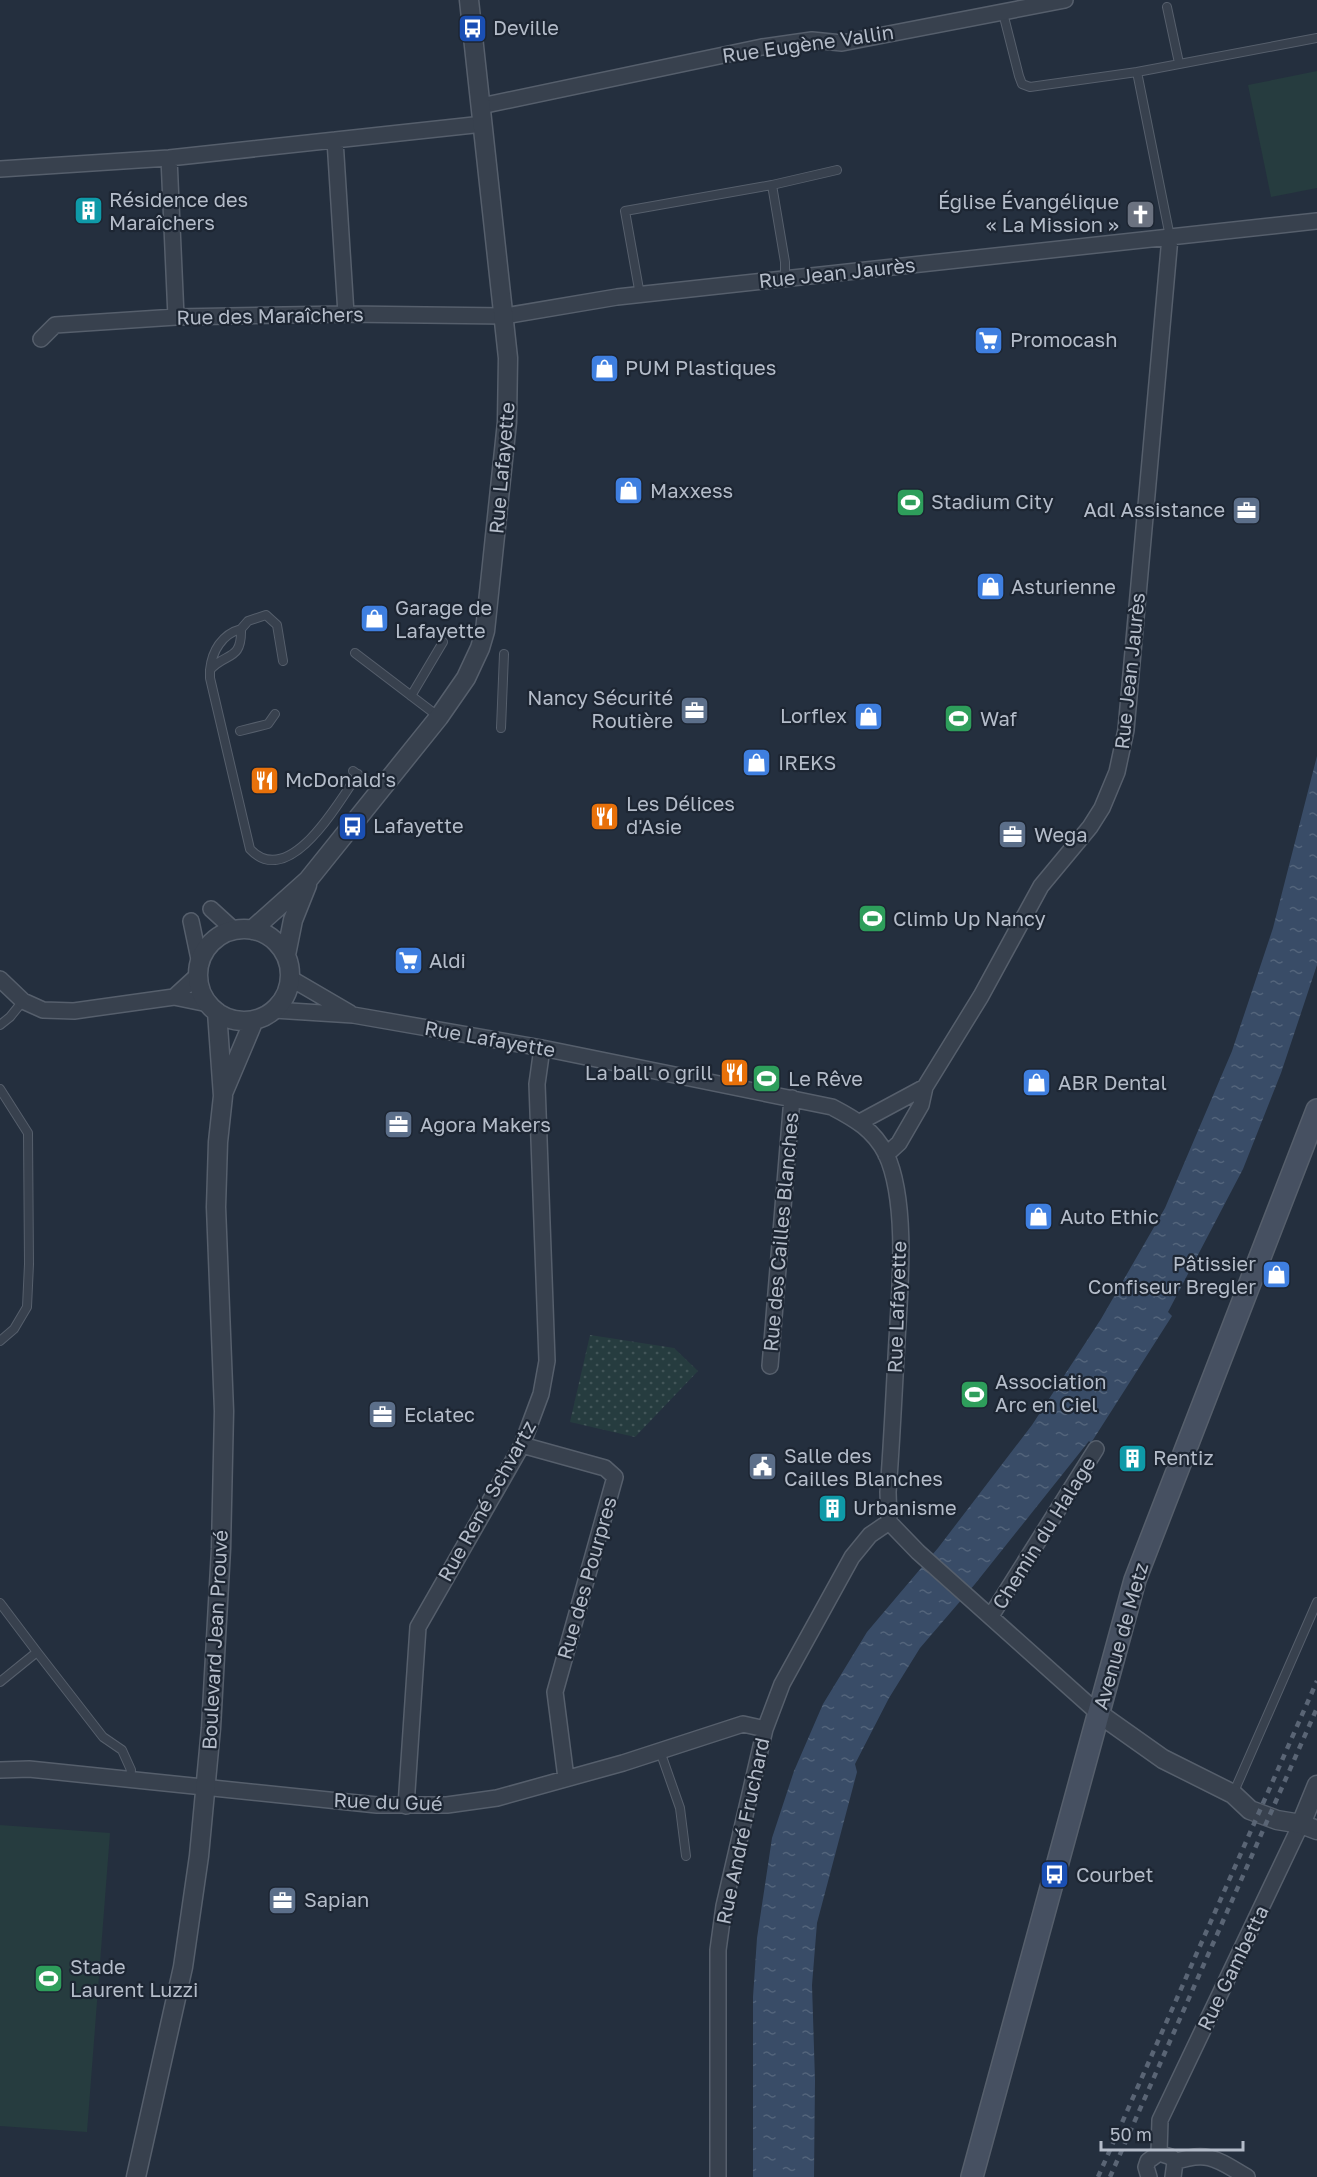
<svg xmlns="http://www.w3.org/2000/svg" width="1317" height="2177" viewBox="0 0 1317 2177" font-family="'Golos Text',sans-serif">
<defs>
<pattern id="park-dots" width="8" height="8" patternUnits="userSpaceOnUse" patternTransform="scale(1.5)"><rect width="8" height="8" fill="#263c3f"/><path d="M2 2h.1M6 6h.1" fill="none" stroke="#435659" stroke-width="1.8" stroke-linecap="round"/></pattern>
<pattern id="water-ripples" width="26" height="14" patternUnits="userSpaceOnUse" patternTransform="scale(1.5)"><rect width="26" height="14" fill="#394c67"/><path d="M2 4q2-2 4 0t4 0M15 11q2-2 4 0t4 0" fill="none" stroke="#53647b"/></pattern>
</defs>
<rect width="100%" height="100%" fill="#242f3e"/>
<path fill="#263c3f" d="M1317 71V188L1271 197 1248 85Z
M0 1825 110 1833 87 2132 0 2126Z"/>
<path fill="url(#park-dots)" d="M590 1335 674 1348 698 1371 635 1437 570 1422Z"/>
<path fill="url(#water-ripples)" d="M1317 756V965L1281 1073 1243 1169 1168 1312 1172 1316 1091 1443 1089 1441 975 1584 920 1648 889 1698 855 1764 857 1772 817 1923 812 1985 815 2080 814 2177H753V1997L757 1938 772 1838 794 1771 823 1704 867 1632 938 1548 1032 1425 1101 1319 1165 1208 1232 1051 1273 928Z"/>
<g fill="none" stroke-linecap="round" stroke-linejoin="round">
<defs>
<path id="service" d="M1167 7 1179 63
M1003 13 1019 76 1022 84 1030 87 1137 72 1170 237
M1137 72 1317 38
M772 185 837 170
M640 295 625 211 772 185 785 262V279
M355 653 439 717
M283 661 277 625 266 615 248 621 241 629C242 662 225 652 210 670V678L250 849C289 891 339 802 358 774
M210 670C212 651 222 634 241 629
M411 696 443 642
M501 728 504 654
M240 731 268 724 275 714
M353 771 379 790
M0 1025 10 1017 23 1001
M0 1089 28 1133 29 1264 27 1307 14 1329 0 1341
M0 1603 37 1652
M0 1682 37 1652 103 1737 122 1750 131 1770 130 1780
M660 1751 680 1808 686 1856
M1233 1794 1317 1602"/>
<path id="minor" d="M481 106 762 47 812 40 842 43 1065 0
M335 140 346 314
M169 158 176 317
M0 169 169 158 483 124
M41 339 55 325 176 317 346 314 505 316 617 297 1317 221
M211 909 234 930
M191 921 200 964
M290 978 350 1013
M0 979 23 1001 43 1010 74 1011 174 997 208 1004
M174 997 198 975
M274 1010 353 1015 542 1048 832 1107C855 1119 874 1130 886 1154 908 1201 900 1289 897 1340 894 1391 892 1441 888 1492L889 1522 918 1552 1098 1713
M860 1122 925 1087
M886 1155 899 1143 921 1105 925 1087 981 996 1041 886 1090 827 1102 808 1117 772 1126 730 1170 237
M770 1366 792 1098
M522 1445 605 1468 615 1477 555 1692 566 1778
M991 1616 1096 1449
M0 1770 29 1769 377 1805H447L497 1798 623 1763 743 1724 765 1729
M406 1806 418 1627 522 1445 541 1394 547 1361 537 1084 542 1048
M1159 2153 1160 2120 1301 1824
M1175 2162C1208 2150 1218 2160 1247 2177
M718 2177V1950L724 1906 765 1729 782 1684 852 1557 870 1535 889 1522
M1149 2177 1146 2167 1148 2161 1159 2153 1171 2157 1175 2162 1173 2177"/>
<path id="tertiary" d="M198 975a46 46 0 1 1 92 0a46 46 0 1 1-92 0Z
M252 930 308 880 439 717 466 678 480 648 485 631 507 422 508 358 469 0
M286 955 293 920 307 885
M224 1091 254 1020
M1098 1713 1163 1759 1233 1794 1250 1810 1277 1820 1301 1824 1317 1830
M1301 1824 1317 1785
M136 2177 183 1967 199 1856 211 1728 221 1549 224 1411 216 1207 218 1142 223 1096 217 1012"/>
<path id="secondary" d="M972 2177 1135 1580 1317 1110"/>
</defs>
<use href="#service" stroke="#565f6c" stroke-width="10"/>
<use href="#minor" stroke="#565f6c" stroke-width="18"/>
<use href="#tertiary" stroke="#565f6c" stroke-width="21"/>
<use href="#secondary" stroke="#565f6c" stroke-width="24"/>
<use href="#service" stroke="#38414e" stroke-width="8"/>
<use href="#minor" stroke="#38414e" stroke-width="15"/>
<use href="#tertiary" stroke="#38414e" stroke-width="18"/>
<use href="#secondary" stroke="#465061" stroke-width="21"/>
<path stroke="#5a6575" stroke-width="4.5" stroke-dasharray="6 6" stroke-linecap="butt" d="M1098 2177 1317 1681
M1110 2177 1317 1708"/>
</g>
<defs>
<symbol id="bus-square" viewBox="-11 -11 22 22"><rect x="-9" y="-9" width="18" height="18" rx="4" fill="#1a4fb4" stroke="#1d2633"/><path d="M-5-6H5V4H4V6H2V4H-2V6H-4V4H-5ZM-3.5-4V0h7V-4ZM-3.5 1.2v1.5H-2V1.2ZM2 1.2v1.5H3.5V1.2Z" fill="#fff"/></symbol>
<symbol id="building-square" viewBox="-11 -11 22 22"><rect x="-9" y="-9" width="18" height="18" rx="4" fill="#0f9aa8" stroke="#1d2633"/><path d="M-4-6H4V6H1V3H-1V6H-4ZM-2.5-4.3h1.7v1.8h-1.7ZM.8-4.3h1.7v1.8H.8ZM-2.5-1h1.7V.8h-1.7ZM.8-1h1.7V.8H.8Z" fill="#fff"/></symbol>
<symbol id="church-square" viewBox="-11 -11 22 22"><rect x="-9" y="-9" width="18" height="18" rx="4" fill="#6b7280" stroke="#1d2633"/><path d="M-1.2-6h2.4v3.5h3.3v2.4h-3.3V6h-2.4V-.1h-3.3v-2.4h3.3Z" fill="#fff"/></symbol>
<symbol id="supermarket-square" viewBox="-11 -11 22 22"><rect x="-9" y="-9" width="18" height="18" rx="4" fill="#3f7fe0" stroke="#1d2633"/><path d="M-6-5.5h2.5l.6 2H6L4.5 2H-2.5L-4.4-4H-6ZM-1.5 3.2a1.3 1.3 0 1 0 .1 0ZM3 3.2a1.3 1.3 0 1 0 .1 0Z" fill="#fff"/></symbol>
<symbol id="shop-square" viewBox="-11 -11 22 22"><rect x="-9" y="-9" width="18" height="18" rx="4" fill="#3f7fe0" stroke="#1d2633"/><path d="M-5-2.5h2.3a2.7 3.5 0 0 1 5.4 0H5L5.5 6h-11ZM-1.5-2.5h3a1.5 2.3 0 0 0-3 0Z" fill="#fff"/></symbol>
<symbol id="stadium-square" viewBox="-11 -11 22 22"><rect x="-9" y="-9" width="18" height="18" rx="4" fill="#2e9e5b" stroke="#1d2633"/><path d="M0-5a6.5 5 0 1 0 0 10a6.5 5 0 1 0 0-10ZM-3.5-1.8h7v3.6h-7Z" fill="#fff"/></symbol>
<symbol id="office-square" viewBox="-11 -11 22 22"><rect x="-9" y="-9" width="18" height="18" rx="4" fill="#5c6f8a" stroke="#1d2633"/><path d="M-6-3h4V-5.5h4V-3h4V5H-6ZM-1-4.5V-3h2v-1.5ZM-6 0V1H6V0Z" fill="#fff"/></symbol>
<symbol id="restaurant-square" viewBox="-11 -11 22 22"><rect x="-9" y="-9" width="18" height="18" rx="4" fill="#e8710a" stroke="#1d2633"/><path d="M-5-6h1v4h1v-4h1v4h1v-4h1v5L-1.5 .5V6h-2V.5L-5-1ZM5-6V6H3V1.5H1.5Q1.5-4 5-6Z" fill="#fff"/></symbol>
<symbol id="civic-square" viewBox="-11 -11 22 22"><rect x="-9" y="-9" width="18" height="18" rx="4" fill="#5c6f8a" stroke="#1d2633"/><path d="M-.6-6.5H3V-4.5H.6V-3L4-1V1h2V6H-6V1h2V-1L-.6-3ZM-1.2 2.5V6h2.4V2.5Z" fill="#fff"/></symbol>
</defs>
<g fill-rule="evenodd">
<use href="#bus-square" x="456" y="12" width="33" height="33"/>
<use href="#building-square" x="72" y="194" width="33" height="33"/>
<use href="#church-square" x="1124" y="198" width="33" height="33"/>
<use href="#supermarket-square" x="972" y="324" width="33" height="33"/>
<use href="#shop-square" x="588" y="352" width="33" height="33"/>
<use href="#shop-square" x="612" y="474" width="33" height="33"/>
<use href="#stadium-square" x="894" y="486" width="33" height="33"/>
<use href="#office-square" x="1230" y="494" width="33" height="33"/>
<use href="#shop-square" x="974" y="570" width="33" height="33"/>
<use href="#shop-square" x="358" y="602" width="33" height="33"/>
<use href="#office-square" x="678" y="694" width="33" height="33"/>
<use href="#shop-square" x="852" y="700" width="33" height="33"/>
<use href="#stadium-square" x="942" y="702" width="33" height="33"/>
<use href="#shop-square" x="740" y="746" width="33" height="33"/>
<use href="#restaurant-square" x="248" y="764" width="33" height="33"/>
<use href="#restaurant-square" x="588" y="800" width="33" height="33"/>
<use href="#bus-square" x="336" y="810" width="33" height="33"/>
<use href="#office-square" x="996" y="818" width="33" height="33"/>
<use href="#stadium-square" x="856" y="902" width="33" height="33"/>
<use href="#supermarket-square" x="392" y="944" width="33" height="33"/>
<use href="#restaurant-square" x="718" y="1056" width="33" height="33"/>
<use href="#stadium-square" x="750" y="1062" width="33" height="33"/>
<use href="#shop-square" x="1020" y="1066" width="33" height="33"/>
<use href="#office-square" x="382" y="1108" width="33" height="33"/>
<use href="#shop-square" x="1022" y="1200" width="33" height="33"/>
<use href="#shop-square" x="1260" y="1258" width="33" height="33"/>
<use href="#stadium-square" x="958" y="1378" width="33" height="33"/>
<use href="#office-square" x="366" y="1398" width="33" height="33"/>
<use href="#building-square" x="1116" y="1442" width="33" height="33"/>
<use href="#civic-square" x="746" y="1450" width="33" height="33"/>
<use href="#building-square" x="816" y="1492" width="33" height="33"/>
<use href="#bus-square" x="1038" y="1858" width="33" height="33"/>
<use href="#office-square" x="266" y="1884" width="33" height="33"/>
<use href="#stadium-square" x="32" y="1962" width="33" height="33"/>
</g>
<g text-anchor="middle" stroke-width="4.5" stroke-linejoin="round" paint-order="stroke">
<g font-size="20" fill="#b4bcc9" stroke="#1d2633" text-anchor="start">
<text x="493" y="35">Deville</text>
<text x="109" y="207">Résidence des<tspan x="109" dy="23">Maraîchers</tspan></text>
<text x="1119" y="209" text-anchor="end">Église Évangélique<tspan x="1119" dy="23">« La Mission »</tspan></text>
<text x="1010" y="347">Promocash</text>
<text x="625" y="375">PUM Plastiques</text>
<text x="650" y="498">Maxxess</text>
<text x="931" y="509">Stadium City</text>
<text x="1225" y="517" text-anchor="end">Adl Assistance</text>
<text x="1011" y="594">Asturienne</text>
<text x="395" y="615">Garage de<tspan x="395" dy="23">Lafayette</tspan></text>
<text x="673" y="705" text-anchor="end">Nancy Sécurité<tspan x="673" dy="23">Routière</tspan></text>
<text x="847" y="723" text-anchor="end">Lorflex</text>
<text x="980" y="726">Waf</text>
<text x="778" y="770">IREKS</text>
<text x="285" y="787">McDonald's</text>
<text x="626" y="811">Les Délices<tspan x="626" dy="23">d'Asie</tspan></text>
<text x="373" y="833">Lafayette</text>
<text x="1034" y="842">Wega</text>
<text x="893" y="926">Climb Up Nancy</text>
<text x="429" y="968">Aldi</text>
<text x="713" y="1080" text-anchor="end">La ball' o grill</text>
<text x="788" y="1086">Le Rêve</text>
<text x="1058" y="1090">ABR Dental</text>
<text x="420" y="1132">Agora Makers</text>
<text x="1060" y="1224">Auto Ethic</text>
<text x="1256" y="1271" text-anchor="end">Pâtissier<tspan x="1256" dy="23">Confiseur Bregler</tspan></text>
<text x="995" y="1389">Association<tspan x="995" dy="23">Arc en Ciel</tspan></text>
<text x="404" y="1422">Eclatec</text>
<text x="784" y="1463">Salle des<tspan x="784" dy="23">Cailles Blanches</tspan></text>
<text x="1153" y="1465">Rentiz</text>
<text x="853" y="1515">Urbanisme</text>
<text x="1076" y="1882">Courbet</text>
<text x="304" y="1907">Sapian</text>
<text x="70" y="1974">Stade<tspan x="70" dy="23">Laurent Luzzi</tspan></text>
</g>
<g font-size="20" fill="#b4bcc9" stroke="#1d2633">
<text transform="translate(808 44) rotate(-8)" y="7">Rue Eugène Vallin</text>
<text transform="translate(837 273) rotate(-6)" y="7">Rue Jean Jaurès</text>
<text transform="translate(270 316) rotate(-1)" y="7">Rue des Maraîchers</text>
<text transform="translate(502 468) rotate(-85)" y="7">Rue Lafayette</text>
<text transform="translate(1130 671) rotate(-84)" y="7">Rue Jean Jaurès</text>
<text transform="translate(490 1039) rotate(10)" y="7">Rue Lafayette</text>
<text transform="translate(781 1232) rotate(-85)" y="7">Rue des Cailles Blanches</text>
<text transform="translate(897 1307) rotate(-88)" y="7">Rue Lafayette</text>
<text transform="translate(487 1501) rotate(-61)" y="7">Rue René Schvartz</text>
<text transform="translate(1044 1533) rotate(-58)" y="7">Chemin du Halage</text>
<text transform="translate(587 1578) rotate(-74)" y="7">Rue des Pourpres</text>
<text transform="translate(1121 1636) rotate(-74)" y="7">Avenue de Metz</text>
<text transform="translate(215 1640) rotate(-87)" y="7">Boulevard Jean Prouvé</text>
<text transform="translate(388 1802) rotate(2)" y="7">Rue du Gué</text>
<text transform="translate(743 1831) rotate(-78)" y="7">Rue André Fruchard</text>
<text transform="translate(1233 1968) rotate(-64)" y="7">Rue Gambetta</text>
</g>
</g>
<path d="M1101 2141v9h142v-9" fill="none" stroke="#b4bcc9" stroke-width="3"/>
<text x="1110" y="2141" font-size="18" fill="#b4bcc9" stroke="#1d2633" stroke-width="4.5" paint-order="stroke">50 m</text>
</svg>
